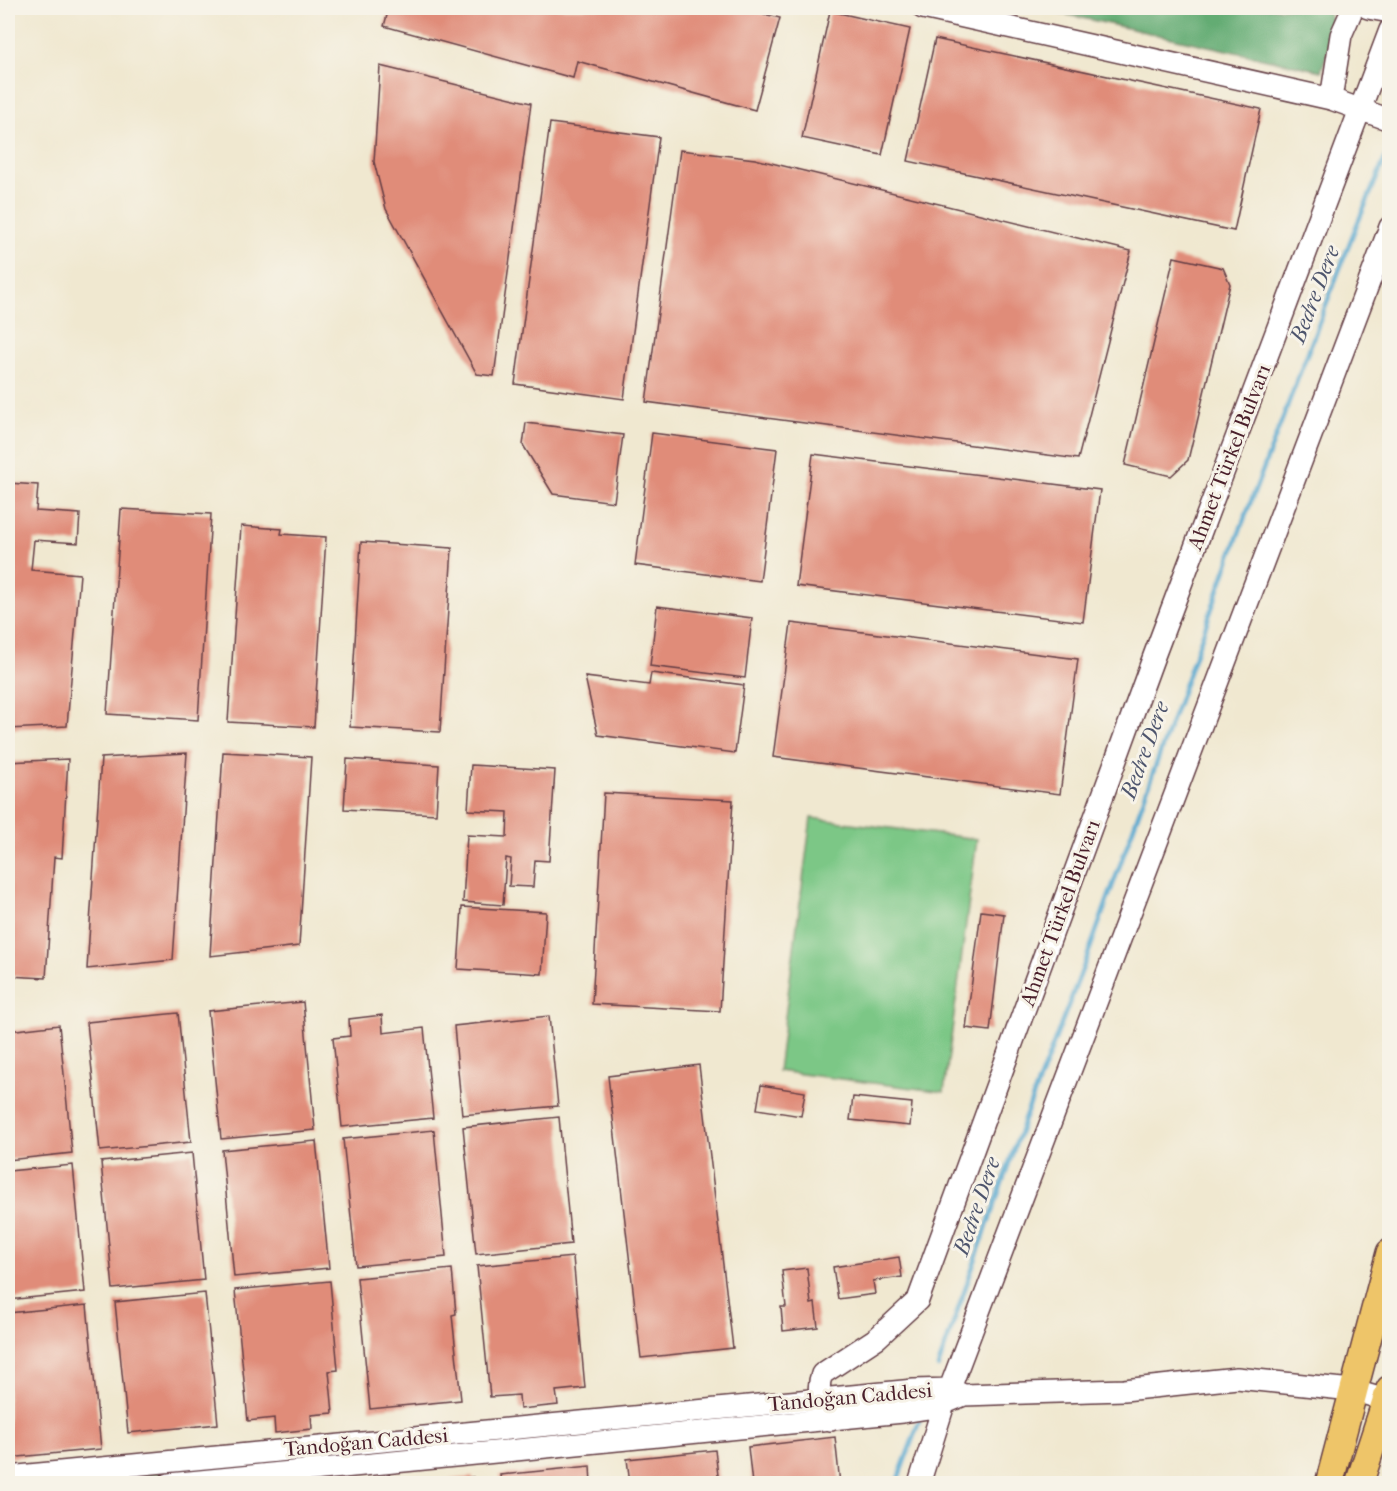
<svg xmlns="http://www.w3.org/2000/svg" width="1397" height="1491" viewBox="0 0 1397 1491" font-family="'IM FELL French Canon',serif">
<rect width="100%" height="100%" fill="#f7f3e8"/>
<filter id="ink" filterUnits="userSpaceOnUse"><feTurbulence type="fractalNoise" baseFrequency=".0167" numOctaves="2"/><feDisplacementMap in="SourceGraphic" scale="12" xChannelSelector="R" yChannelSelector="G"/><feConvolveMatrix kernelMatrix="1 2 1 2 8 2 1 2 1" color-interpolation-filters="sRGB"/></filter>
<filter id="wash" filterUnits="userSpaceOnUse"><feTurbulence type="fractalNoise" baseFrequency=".008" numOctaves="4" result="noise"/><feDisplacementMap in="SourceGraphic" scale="24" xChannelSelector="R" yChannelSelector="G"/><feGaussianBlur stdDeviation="1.35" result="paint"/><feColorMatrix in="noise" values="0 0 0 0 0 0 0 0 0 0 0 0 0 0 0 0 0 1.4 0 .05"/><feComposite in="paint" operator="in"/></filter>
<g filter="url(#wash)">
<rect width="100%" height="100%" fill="#f0e8d0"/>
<path fill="#7bc786" stroke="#627358" stroke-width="1.5" d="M811 818 977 839 944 1092 778 1071Z
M347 1453 348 1459 131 1480 130 1474Z"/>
<path fill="#64ac73" stroke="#57664f" stroke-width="1.5" d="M1037 8H1328L1334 34 1321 71Z"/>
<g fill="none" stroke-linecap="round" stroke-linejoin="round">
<path stroke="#54a7cf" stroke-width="4.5" d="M938 1367 1024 1120 1086 960 1240 530 1353 234 1390 147
M896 1484 919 1422"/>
</g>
<g id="blocks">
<path fill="#e08c79" d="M389 8H740L780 18 755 110 577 61 573 78 384 26Z
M830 11 910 29 882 155 802 138Z
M935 39 1261 109 1234 231 908 161Z
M380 66 531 103 494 376 477 374 386 209 374 162Z
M550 123 659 137 624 399 515 384Z
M680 150 755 159 1131 251 1078 459 646 402Z
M1174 257 1223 268 1230 284 1188 460 1171 476 1125 465Z
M526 423 623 435 614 502 553 494 523 445Z
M652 433 777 449 760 581 635 565Z
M813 454 1100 490 1083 622 796 586Z
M8 483 38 485 36 511 80 514 78 543 34 540 31 570 80 574 67 726 8 729Z
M121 509 211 514 198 720 107 714Z
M241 526 282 529 281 534 326 537 314 727 228 722Z
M361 542 452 548 440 732 350 727Z
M657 606 752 618 745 678 650 666Z
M791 623 1078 659 1060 794 773 757Z
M651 673 744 685 735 753 598 735 585 677 649 685Z
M223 752 311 757 299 946 210 956Z
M187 753 173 960 87 969 101 758Z
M68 759 62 858 54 857 46 978 8 976 11 933H8V762Z
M347 759 439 765 436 814 344 809Z
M471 765 555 770 549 861 535 860 533 887 509 886 511 859 506 858 503 905 463 902 467 835 507 837 508 812 468 810Z
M604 793 733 800 720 1011 592 1004Z
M462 907 546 912 542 974 458 969Z
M981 911 1004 914 990 1031 966 1028Z
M303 1002 315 1130 221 1139 208 1011Z
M178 1013 191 1142 100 1151 87 1022Z
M382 1015 383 1033 424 1028 433 1118 342 1127 333 1038 350 1036 349 1019Z
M549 1016 558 1106 462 1115 454 1026Z
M59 1025 72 1153 8 1160V1031Z
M699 1065 733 1348 641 1358 608 1076Z
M761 1085 805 1092 801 1116 757 1109Z
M853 1097 912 1103 910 1126 850 1120Z
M559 1117 571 1244 476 1254 463 1127Z
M434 1130 446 1257 356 1266 343 1139Z
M316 1141 329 1268 234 1277 222 1150Z
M192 1153 204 1280 113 1289 101 1162Z
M73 1165 85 1292 8 1300V1171Z
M573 1257 585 1388 556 1391 558 1405 520 1409 519 1395 490 1397 477 1266Z
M899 1257 902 1277 873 1281 875 1294 838 1299 833 1267Z
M807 1268 811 1304 815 1303 818 1327 783 1331 781 1307H786L782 1271Z
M452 1269 456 1314 452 1315 461 1400 370 1409 357 1278Z
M330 1281 338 1370 329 1371 333 1413 311 1415 312 1429 275 1433 274 1418 248 1421 235 1290Z
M205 1293 218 1424 128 1433 115 1302Z
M87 1305 101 1449 8 1458V1313Z
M835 1437 840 1484H752L748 1447Z
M715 1450 719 1484H630L627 1459Z
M590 1466 591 1484H501L500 1475Z
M473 1477V1484H424V1482Z"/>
</g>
</g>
<g filter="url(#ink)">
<use href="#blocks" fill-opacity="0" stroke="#633d44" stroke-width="1.5"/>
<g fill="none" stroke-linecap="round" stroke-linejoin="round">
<defs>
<path id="minor" d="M923 8 1331 99 1390 120
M1368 8 1390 12
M1331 99 1341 35 1353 8
M831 1420C823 1404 815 1391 822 1374L877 1338 918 1300 1154 656 1390 30
M8 1477 914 1390 951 1389 961 1394
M169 1484 903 1412 935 1407 964 1395 1124 1390 1237 1378 1352 1390 1386 1400
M919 1484 944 1404 1390 227"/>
<path id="major" d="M1329 1484 1390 1253
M1359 1484 1390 1389"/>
</defs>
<use href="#minor" stroke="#633d44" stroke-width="24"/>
<use href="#major" stroke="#633d44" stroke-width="30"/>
<use href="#minor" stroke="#fff" stroke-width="21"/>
<use href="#major" stroke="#eec569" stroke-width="27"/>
</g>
</g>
<g text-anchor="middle" stroke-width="6" stroke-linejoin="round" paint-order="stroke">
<g font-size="21" fill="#4a1f2b" stroke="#f7f3e8">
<text transform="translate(1229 457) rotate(-69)" y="7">Ahmet Türkel Bulvarı</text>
<text transform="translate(1060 913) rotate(-70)" y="7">Ahmet Türkel Bulvarı</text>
<text transform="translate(850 1397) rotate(-5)" y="7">Tandoğan Caddesi</text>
<text transform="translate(366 1442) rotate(-5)" y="7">Tandoğan Caddesi</text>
</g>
<g font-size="22" font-style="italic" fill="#4e556d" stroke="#f7f3e8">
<text transform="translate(1314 294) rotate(-69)" y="8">Bedre Dere</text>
<text transform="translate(1144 750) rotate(-70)" y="8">Bedre Dere</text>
<text transform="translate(976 1206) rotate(-71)" y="8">Bedre Dere</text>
</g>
</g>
<rect width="1397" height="1491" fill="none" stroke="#f7f3e8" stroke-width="30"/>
</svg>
